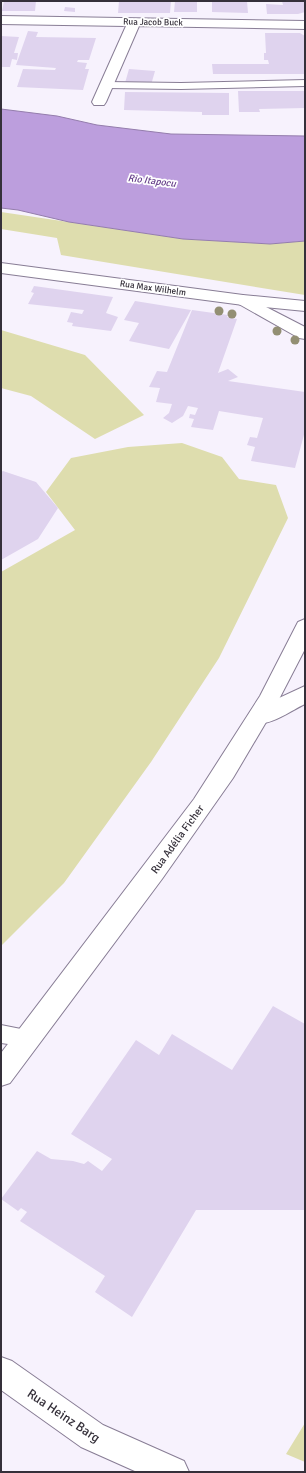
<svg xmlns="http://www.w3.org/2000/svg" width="306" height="1473" viewBox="0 0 306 1473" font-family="Signika,sans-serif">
<rect width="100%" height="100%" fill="#f7f2fd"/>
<path fill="#deddae" d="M1 212 183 239 270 244 305 241V295L61 255 57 238 1 229Z
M1 330 85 355 144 415 95 439 31 396 1 388Z
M182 443 222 457 239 479 276 485 288 518 219 658 151 762 64 883 1 946V572L75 530 46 492 71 458 128 447Z
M305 1423V1462L286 1454Z"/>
<path fill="#bc9edd" stroke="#947dac" d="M1 109 57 116 97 125 171 134 305 136V241L270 244 183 239 69 222 18 210 1 208Z"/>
<path fill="#dfd3ee" d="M4 1H36L35 11H2Z
M119 1H171L170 13H118Z
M175 1H197V12H174Z
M212 1H247L248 13 212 12Z
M282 1H305V12L298 14H267L266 4 283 5Z
M65 7 75 8V12L64 11Z
M28 31 38 32 36 37 96 38 89 60H78L77 62 87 63 85 69H89L83 90 17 87 23 69 55 70 56 68 16 65Z
M265 33H300L305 36V74H213L212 64H269L268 60H264V53H266Z
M1 36 19 37 14 53H18L17 60 12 59 10 67H1Z
M129 69 155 71 151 85 125 83Z
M238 91H305V108L259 109 260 112H239Z
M125 92 229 93V115H202V112L124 110Z
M34 286 113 297 106 313 118 317 111 331 72 326 73 323 67 322 71 312 82 314 84 310 28 304 34 293 31 292Z
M135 301 191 310 169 349 129 341 139 323 124 320Z
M192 310 228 315 227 317 237 319 218 373 228 369 238 377 228 381 305 392V431L295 468 251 461 255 447 247 445 250 437 257 438 263 418 219 411 213 430 191 427 194 419 189 418 190 414 195 415 198 408 188 406 183 416 172 423 163 418 169 413 172 404 156 402 160 388 149 387 157 371 167 372Z
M3 471 36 482 58 508 38 539 1 560V472Z
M273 1006 305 1024V1210H196L132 1317 95 1292 105 1276 20 1221 27 1212 21 1208 18 1211 1 1199 37 1151 51 1159 73 1161 84 1164 88 1161 102 1171 112 1159 71 1134 136 1040 159 1055 172 1034 232 1070Z"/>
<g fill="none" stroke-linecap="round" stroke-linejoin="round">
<defs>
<path id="service" d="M305 80V86L181 89 107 88 102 85 107 82 181 83Z
M1 1025 36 1032 39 1038 36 1044 29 1047 1 1043Z"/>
<path id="minor" d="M1 16 305 21V29L139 26 106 102 104 105H94L92 102 126 26 1 24Z
M305 686V704C290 711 268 728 251 723L248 717 251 711Z
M1 1357 12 1361 103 1425 184 1461 189 1472H137L81 1447 1 1390Z"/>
<path id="secondary" d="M1 263 243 295 305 301V311L243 305 1 273Z"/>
<path id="trunk" d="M243 295 305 327V339L299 338 237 303 235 300 237 297Z
M305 619V649L275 707 233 778 162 879 10 1083 1 1086V1053L194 799 260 696 298 622Z"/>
</defs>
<use href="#service" stroke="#887d95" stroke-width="2"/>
<use href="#minor" stroke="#887d95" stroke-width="2"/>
<use href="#secondary" stroke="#887d95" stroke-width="2"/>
<use href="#trunk" stroke="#887d95" stroke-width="2"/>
<use href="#service" fill="#fff" fill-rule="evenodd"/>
<use href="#minor" fill="#fff" fill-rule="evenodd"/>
<use href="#secondary" fill="#fff" fill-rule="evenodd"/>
<use href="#trunk" fill="#fff" fill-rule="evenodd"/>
</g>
<g fill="#938f73">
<circle cx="219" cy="311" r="4.5"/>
<circle cx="232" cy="314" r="4.5"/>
<circle cx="277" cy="331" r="4.5"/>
<circle cx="295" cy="340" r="4.5"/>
</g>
<g text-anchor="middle" stroke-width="3.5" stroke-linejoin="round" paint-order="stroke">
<g font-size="9" fill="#35303a" stroke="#fff">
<text transform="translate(153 22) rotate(1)" y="3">Rua Jacob Buck</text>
<text transform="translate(153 288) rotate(8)" y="3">Rua Max Wilhelm</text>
</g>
<g font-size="10" font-style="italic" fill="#663f8a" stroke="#fff">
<text transform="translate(152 180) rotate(7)" y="4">Rio Itapocu</text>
</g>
<g font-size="11" fill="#35303a" stroke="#fff">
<text transform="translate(177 839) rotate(-54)" y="4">Rua Adélia Ficher</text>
</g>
<g font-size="13" fill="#35303a" stroke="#fff">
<text transform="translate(64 1415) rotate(34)" y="5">Rua Heinz Barg</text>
</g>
</g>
<rect width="306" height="1473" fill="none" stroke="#35303a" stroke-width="4"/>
</svg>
